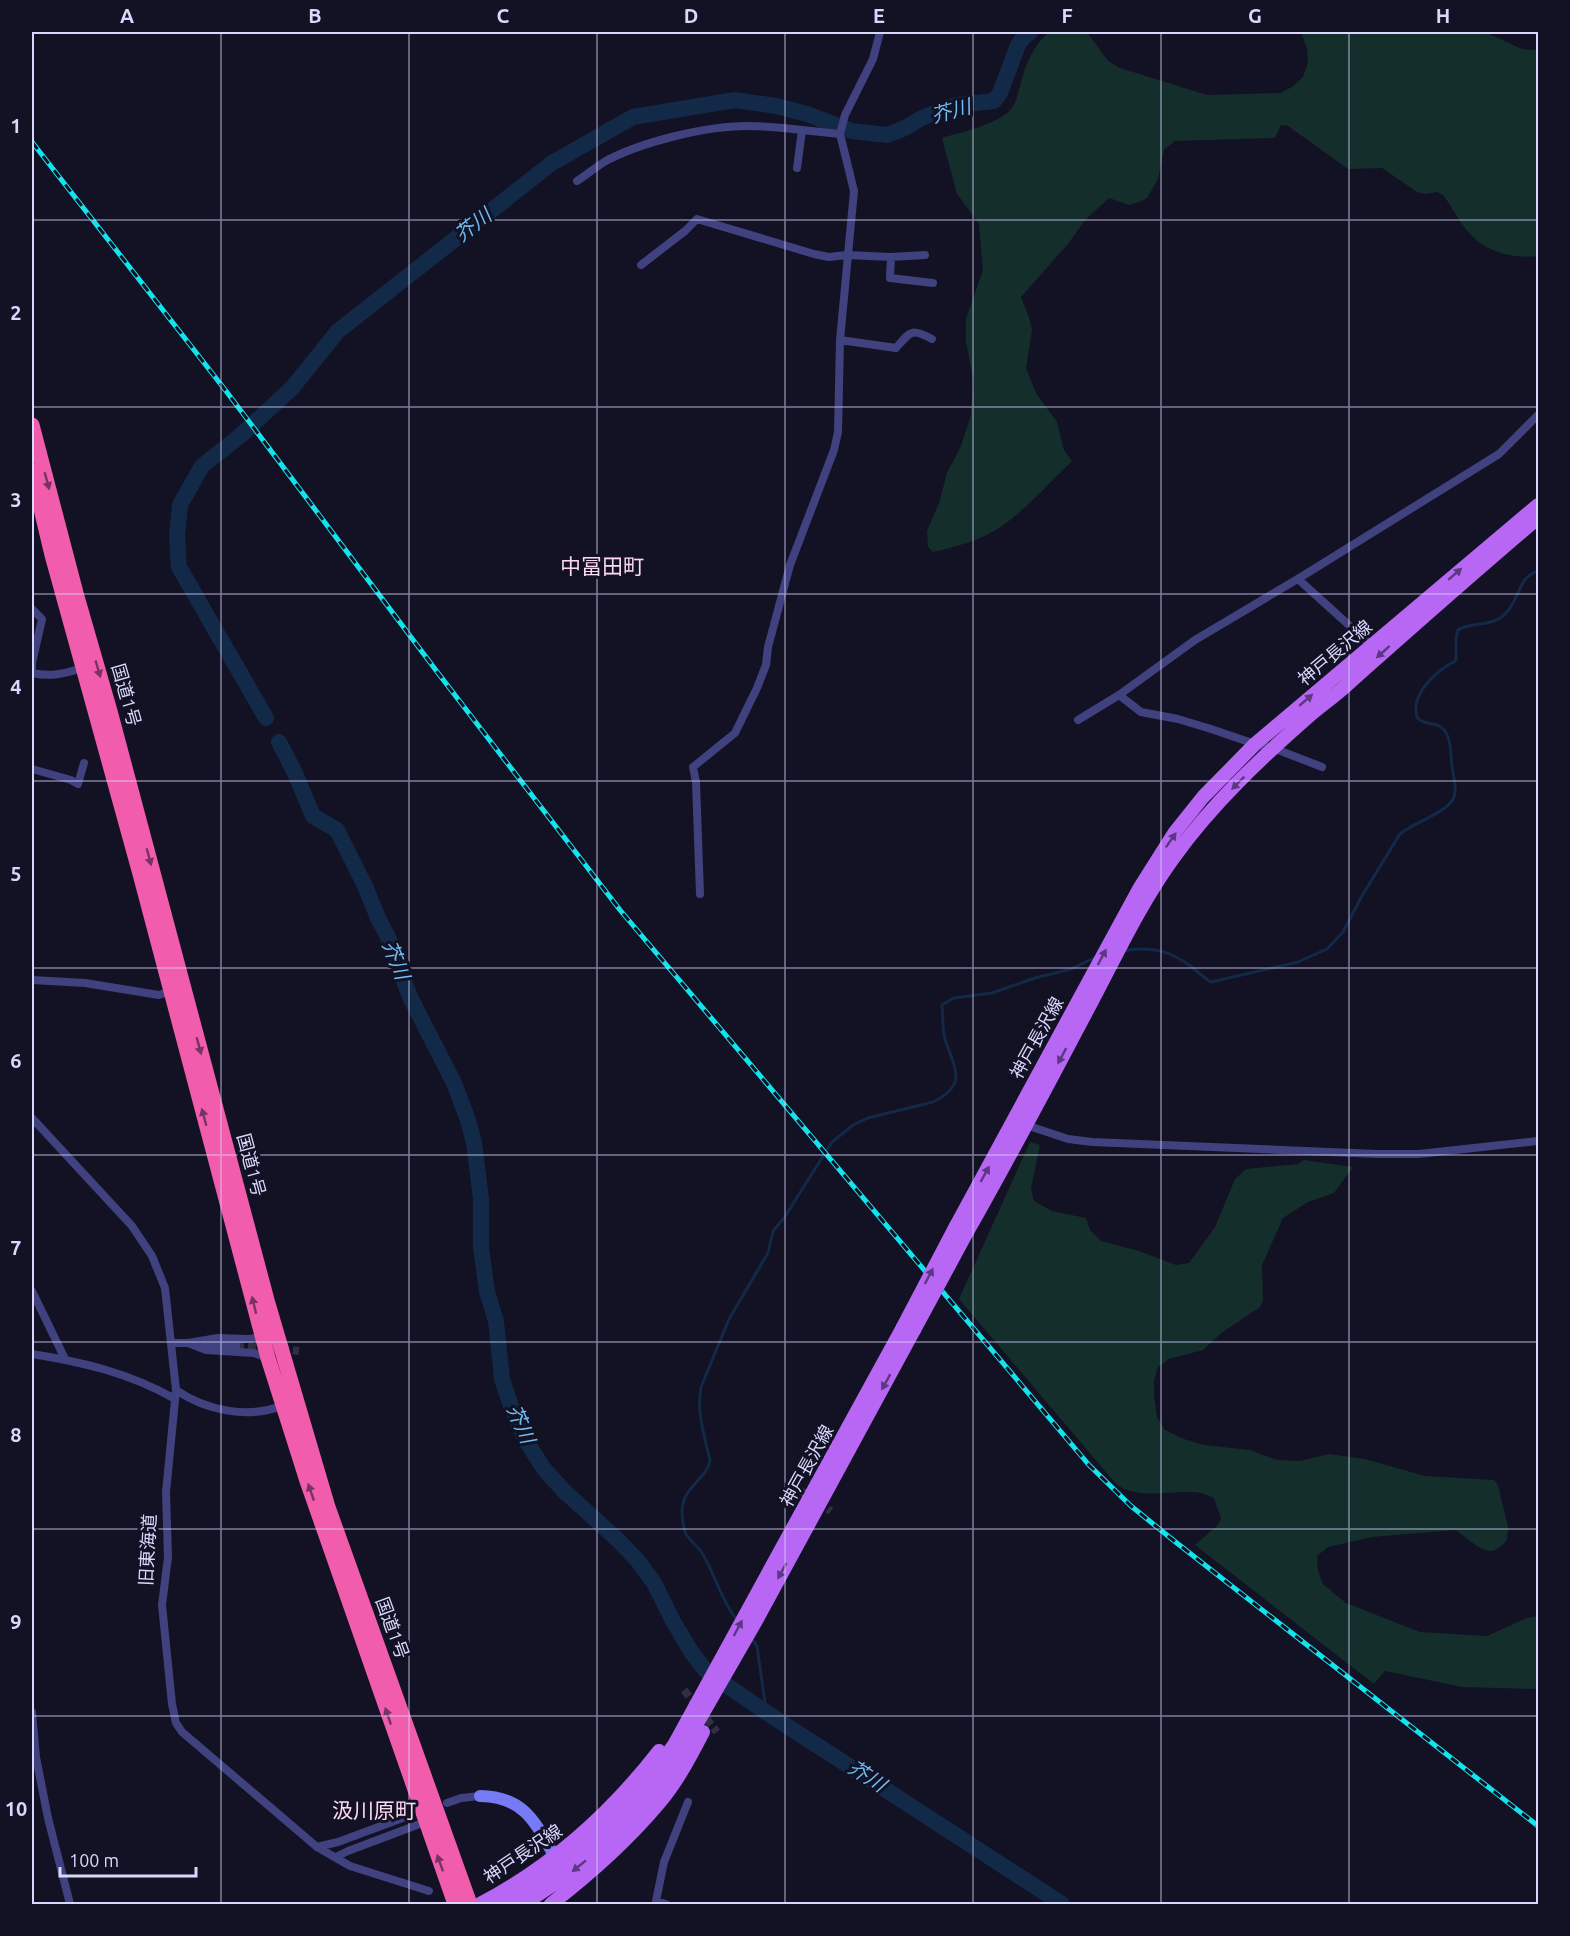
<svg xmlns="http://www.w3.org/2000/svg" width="1570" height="1936" viewBox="0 0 1570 1936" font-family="Ubuntu,'Noto Sans JP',sans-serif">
<rect width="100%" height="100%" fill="#131124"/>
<path fill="#142e2b" d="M1050 32H1087L1108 61 1120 68 1207 95 1280 93 1292 87 1303 77 1308 63 1307 48 1301 32H1465L1489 34 1522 49 1538 50V256C1517 259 1489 253 1473 237 1461 226 1453 208 1443 195L1437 192 1425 194 1417 192 1382 168 1348 169 1288 126 1281 125 1275 138 1175 141 1164 150 1158 179 1147 198 1142 201 1129 205 1109 198 1085 220 1068 244 1021 297 1029 317 1032 330 1026 368 1036 393 1057 422 1064 450 1072 461C1047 485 1018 519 987 535 970 543 951 548 933 552L928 547 927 531 939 503 947 473 961 446 970 418 974 383 966 342V319L983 270 979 224 957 194 942 138C961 132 991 126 1007 113 1017 105 1018 91 1022 79 1026 64 1036 41 1050 32Z
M1030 1142 1040 1145 1031 1189 1034 1201 1052 1211 1086 1218 1090 1230 1101 1241 1139 1251 1176 1265 1189 1263 1215 1227 1235 1179 1246 1169 1298 1164 1304 1160 1353 1167 1334 1193 1308 1202 1283 1218 1262 1265 1263 1300 1260 1307 1220 1334 1203 1350 1169 1359 1158 1367 1154 1381V1395L1157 1417 1165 1430 1184 1439 1204 1445 1250 1450 1277 1460 1300 1461 1329 1454 1344 1456 1365 1459 1425 1476 1494 1480 1498 1485 1508 1527 1507 1540C1503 1544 1499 1548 1495 1550 1483 1555 1465 1536 1456 1530L1372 1537 1328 1547 1317 1556 1318 1571 1323 1584 1346 1603 1420 1632 1487 1636 1527 1618 1538 1616V1689L1462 1687 1385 1671 1374 1684 1195 1545 1218 1525 1221 1518 1214 1498C1210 1497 1205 1494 1201 1493 1176 1489 1137 1501 1116 1484L959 1299Z"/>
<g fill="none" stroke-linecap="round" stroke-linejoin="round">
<path stroke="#122947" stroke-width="3" d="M1122 951C1150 946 1169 950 1192 967 1198 972 1203 977 1211 982L1298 962 1327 949 1343 932 1363 894 1400 834C1413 823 1446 813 1453 799 1458 790 1453 776 1452 767 1451 755 1451 740 1445 731 1438 721 1428 726 1420 720 1416 718 1417 716 1416 712 1414 694 1431 677 1445 667 1449 664 1453 663 1456 660V638L1458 630C1472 621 1492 627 1504 615 1520 601 1517 577 1538 571
M737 1620C720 1599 715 1572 700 1550 695 1544 688 1539 685 1532 683 1526 681 1510 683 1504 686 1487 707 1477 710 1461 705 1437 696 1412 701 1387L729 1319 768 1253 773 1231 784 1218 832 1142 853 1125 868 1118 933 1102C969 1084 954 1068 945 1039 942 1028 943 1016 942 1005L954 998 992 993 1035 978 1071 969 1098 956
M750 1637 757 1646 765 1703 761 1709"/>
<path stroke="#122947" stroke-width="16" d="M266 718 179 567 177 537 180 505 202 466 240 436 292 388 338 331 552 163 633 117 735 100 776 106 807 114 852 131 887 135 905 128 920 119 941 110 957 105 994 101 1000 93 1018 45 1023 38 1030 32
M279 742 295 773 313 816 337 830 365 886 378 918 388 937 410 997 454 1083 468 1120 474 1143 481 1199V1248L487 1292 496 1321 502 1379 511 1406 526 1441 544 1469 564 1491 619 1541 638 1561 654 1583 673 1621 692 1653 706 1671 761 1709 1062 1904"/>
<path stroke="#312f44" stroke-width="8" stroke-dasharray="8 4" stroke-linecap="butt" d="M236 1346 268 1348
M281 1349 299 1351
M798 1489 831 1511
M684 1690 717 1732"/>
<path stroke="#40417f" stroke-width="8" d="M802 130 840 134
M577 181C586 175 595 168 604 162 640 142 706 126 747 126 765 126 784 128 802 130L797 168
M891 257 925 255
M641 265 685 231 697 219 814 254 829 257 847 255 891 257 890 278 933 283
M840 340 896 348C911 331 911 328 932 339
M1298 579 1372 646
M32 609 42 619 32 663V674
M32 673C50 677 64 674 82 668
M1119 695 1141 712 1178 719 1211 729 1255 744 1273 748 1322 767
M1078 720 1119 695 1195 640 1301 577 1499 454 1538 415
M32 769 71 780 78 784 84 763
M700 894 696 782 693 767 735 733 757 688 766 665 768 647 790 565 834 450 838 432 840 340 854 191 840 134 845 115 873 59 880 32
M32 980 85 983 159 995 171 991
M32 1118 132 1226 152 1256 165 1288 176 1390 166 1492 168 1557 162 1605 172 1704 176 1723 182 1732 317 1847 350 1866 429 1891
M1023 1124 1068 1139 1092 1142 1377 1154H1419L1538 1141
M32 1291 65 1359
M171 1343H188L218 1338 248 1339 256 1338 261 1334
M188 1343 206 1350 254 1353 268 1358
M203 1344 236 1346
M32 1354C82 1362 130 1373 175 1399
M176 1390C205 1410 249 1420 283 1405
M32 1712 36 1757 48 1818 70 1904
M447 1803 461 1798 480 1796
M317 1847 338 1842 408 1816
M336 1857 348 1851 425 1822
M666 1904 656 1901 664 1862 688 1802"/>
<path stroke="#767af4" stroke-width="12" d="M480 1796C525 1797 535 1822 555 1857"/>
<path stroke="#b767f3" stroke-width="14" d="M956 1226 1139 889 1175 832 1203 797 1255 744 1538 505
M967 1232C1010 1157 1050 1080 1091 1003 1117 954 1141 902 1174 857 1212 804 1260 759 1309 716 1322 705 1336 695 1349 683 1411 628 1474 572 1538 518
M480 1904C551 1867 610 1814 659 1751
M501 1904C573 1862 626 1813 674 1745L903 1327
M524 1904 566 1876 594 1854 622 1828 651 1796 669 1772 757 1619 914 1330
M551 1904C590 1874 627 1841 659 1803 677 1782 690 1757 703 1732"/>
<path stroke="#f25cac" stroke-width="15" d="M32 425 76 593 110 711 267 1300 328 1507 470 1904
M32 471 52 555 140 874 268 1358 307 1481 455 1904"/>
<defs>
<path id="rail" d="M32 142 226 391 438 673 620 910 1089 1465 1131 1506 1173 1540 1538 1826"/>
</defs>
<use href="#rail" stroke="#13e3ec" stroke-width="5"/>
<use href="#rail" stroke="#131124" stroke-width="3" stroke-dasharray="9" stroke-linecap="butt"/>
<path stroke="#b767f3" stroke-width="14" d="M903 1327 956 1226
M914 1330 967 1232"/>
</g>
<defs><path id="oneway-solid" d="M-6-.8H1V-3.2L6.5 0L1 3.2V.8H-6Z" transform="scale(1.5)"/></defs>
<g fill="#773361">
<use href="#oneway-solid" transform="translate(47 481) rotate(75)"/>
<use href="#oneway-solid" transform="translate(98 669) rotate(74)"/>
<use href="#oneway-solid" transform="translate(149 857) rotate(75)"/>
<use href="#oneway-solid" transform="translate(199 1046) rotate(75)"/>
<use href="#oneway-solid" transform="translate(204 1117) rotate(-105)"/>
<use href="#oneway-solid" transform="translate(254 1305) rotate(-104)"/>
<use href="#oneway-solid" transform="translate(311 1492) rotate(-109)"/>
<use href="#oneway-solid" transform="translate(388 1716) rotate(-109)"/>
<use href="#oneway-solid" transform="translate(440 1863) rotate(-110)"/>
</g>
<g fill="#5d3881">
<use href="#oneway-solid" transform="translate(1455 574) rotate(-41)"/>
<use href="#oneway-solid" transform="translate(1383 652) rotate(138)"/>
<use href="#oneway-solid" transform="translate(1306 700) rotate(-41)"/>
<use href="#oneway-solid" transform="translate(1238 783) rotate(135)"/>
<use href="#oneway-solid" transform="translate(1171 840) rotate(-55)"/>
<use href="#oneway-solid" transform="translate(1102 957) rotate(-62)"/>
<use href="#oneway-solid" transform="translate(1062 1056) rotate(118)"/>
<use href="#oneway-solid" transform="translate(985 1174) rotate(-61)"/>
<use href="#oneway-solid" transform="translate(929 1276) rotate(-62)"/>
<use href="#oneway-solid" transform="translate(886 1382) rotate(119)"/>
<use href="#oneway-solid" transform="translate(782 1571) rotate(119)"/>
<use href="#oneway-solid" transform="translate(738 1628) rotate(-62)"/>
<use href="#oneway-solid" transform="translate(579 1866) rotate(141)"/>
</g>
<path fill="none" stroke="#d9d7fc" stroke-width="1.5" stroke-opacity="0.55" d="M221 32V1904M409 32V1904M597 32V1904M785 32V1904M973 32V1904M1161 32V1904M1349 32V1904M32 220H1538M32 407H1538M32 594H1538M32 781H1538M32 968H1538M32 1155H1538M32 1342H1538M32 1529H1538M32 1716H1538"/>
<g text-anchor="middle" stroke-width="6" stroke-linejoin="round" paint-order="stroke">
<g font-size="18" fill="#d9d7fc" stroke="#131124">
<text transform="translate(1335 653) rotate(-40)" y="6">神戸長沢線</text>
<text transform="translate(126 695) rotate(74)" y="6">国道1号</text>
<text transform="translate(1037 1038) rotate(-61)" y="6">神戸長沢線</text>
<text transform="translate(251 1165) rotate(75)" y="6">国道1号</text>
<text transform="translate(807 1466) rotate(-61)" y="6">神戸長沢線</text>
<text transform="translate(148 1550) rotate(-87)" y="6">旧東海道</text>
<text transform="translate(392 1628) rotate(70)" y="6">国道1号</text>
<text transform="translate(523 1854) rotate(-34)" y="6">神戸長沢線</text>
</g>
<g font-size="20" font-style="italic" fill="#6ebdf3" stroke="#131124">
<text transform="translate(951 111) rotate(-15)" y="7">芥川</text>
<text transform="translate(473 225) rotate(-38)" y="7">芥川</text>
<text transform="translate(396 960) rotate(68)" y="7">芥川</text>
<text transform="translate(521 1424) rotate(66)" y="7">芥川</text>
<text transform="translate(867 1776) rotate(33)" y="7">芥川</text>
</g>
<g font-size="21" fill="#fcd9f1" stroke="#131124">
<text x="602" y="574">中冨田町</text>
<text x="374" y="1818">汲川原町</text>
</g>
</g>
<rect width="1570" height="1936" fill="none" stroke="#131124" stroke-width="66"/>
<path d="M60 1867v9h136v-9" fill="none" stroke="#d9d7fc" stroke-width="3"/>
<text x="69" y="1867" font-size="18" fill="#d9d7fc" stroke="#131124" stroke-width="4.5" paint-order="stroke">100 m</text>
<rect x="33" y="33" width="1504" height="1870" fill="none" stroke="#d9d7fc" stroke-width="2"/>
<g font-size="20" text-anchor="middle" font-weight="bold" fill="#d9d7fc">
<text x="127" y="23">A</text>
<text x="315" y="23">B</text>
<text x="503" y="23">C</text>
<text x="691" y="23">D</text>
<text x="879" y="23">E</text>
<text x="1067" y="23">F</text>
<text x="1255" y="23">G</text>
<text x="1443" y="23">H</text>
<text x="16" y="133">1</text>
<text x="16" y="320">2</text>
<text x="16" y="507">3</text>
<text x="16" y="694">4</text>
<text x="16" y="881">5</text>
<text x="16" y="1068">6</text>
<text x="16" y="1255">7</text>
<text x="16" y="1442">8</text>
<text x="16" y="1629">9</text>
<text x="16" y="1816">10</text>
</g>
</svg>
